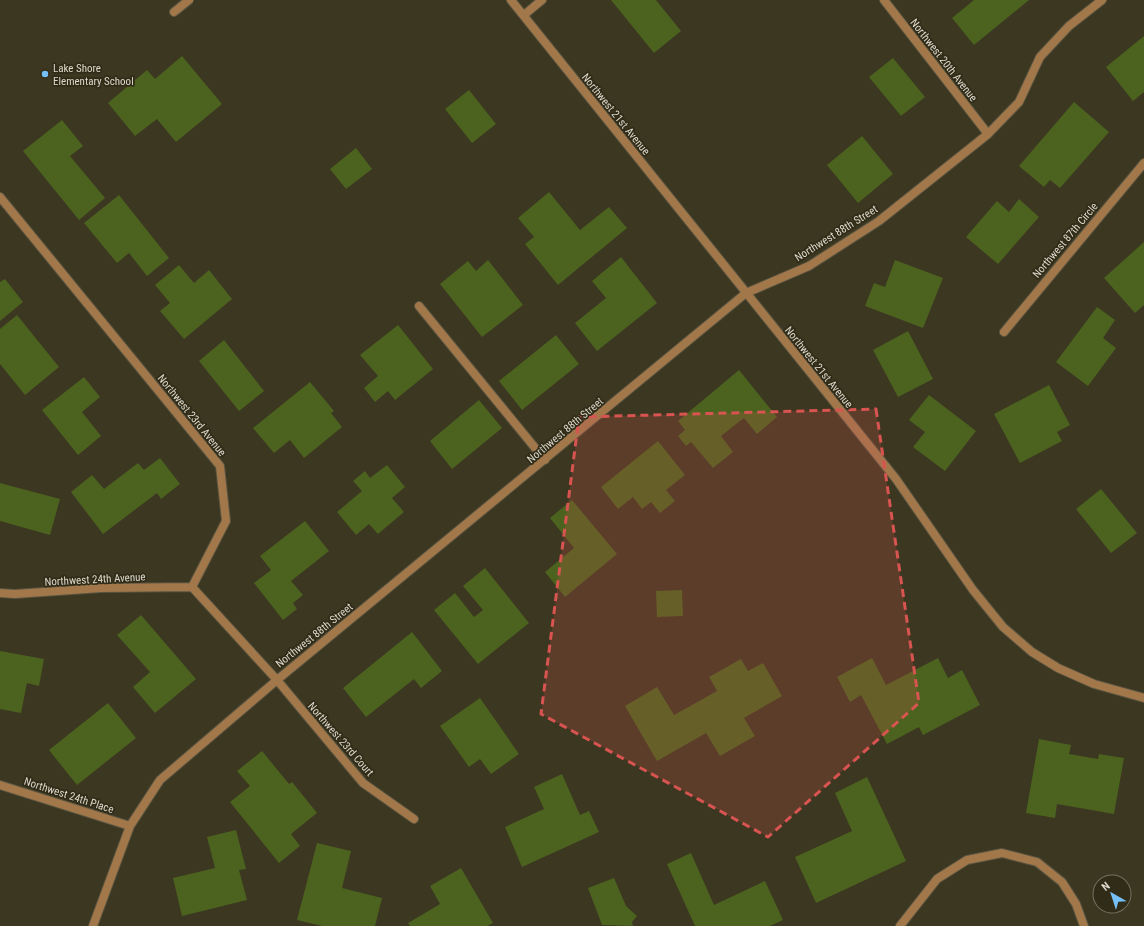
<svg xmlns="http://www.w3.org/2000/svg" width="1144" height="926" viewBox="0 0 1144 926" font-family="'Roboto Condensed',sans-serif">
<rect width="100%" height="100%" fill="#3c3721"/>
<path fill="#4c621f" d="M611 0H656L681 31 654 53Z
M974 0H1029L974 45 952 18Z
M1144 36V92L1133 101 1106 67Z
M182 56 222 104 176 142 157 119 135 136 108 103 147 70 155 79Z
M893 58 925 97 901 116 869 77Z
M469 90 496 124 472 143 445 109Z
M1074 102 1109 132 1060 188 1050 180 1044 187 1019 166Z
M62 120 83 146 70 156 105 198 79 220 23 151Z
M862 136 893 174 858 203 827 165Z
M356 148 372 169 346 189 330 169Z
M549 192 580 230 609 207 627 228 558 285 525 244 534 237 518 218Z
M119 195 169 258 147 276 129 253 117 263 84 223Z
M1019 199 1039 217 998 264 966 237 997 201 1009 212Z
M1144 242V305L1135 313 1104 278Z
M621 257 657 303 597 351 575 323 606 298 592 281Z
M488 260 523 305 482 337 440 284 468 261 476 271Z
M895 260 943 278 923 328 865 306 874 283 885 287Z
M179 265 194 283 209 270 232 299 184 339 160 311 170 303 155 285Z
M5 279 23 302 0 321V282Z
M1097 307 1115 320 1103 338 1116 348 1088 386 1056 362Z
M17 315 59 367 25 395 0 364V329Z
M398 325 433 369 395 400 388 391 375 402 364 388 378 376 360 355Z
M908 331 933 379 898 397 873 350Z
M556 335 579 364 522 410 499 381Z
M224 340 264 391 239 411 199 361Z
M739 370 777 417 757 434 744 418 721 436 733 452 713 468 691 442 686 446 678 436 685 430 678 421Z
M84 377 100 397 82 412 101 436 78 455 42 410Z
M310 382 334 411 331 413 342 427 304 458 290 440 274 453 253 428Z
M1049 385 1070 425 1057 432 1062 441 1020 463 994 414Z
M929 395 976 431 945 471 913 447 925 432 909 420Z
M479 400 502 428 452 469 430 441Z
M658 441 685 475 666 490 675 501 660 513 651 502 642 509 633 497 618 509 601 487Z
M160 458 180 484 161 499 157 493 103 534 71 492 92 475 104 489 138 463 144 470Z
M387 465 405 487 392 498 404 512 378 534 369 524 356 535 337 512 362 491 353 481 365 471 370 478Z
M0 483 60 499 50 535 0 521Z
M1101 489 1137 533 1111 553 1076 509Z
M572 500 617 554 565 597 545 572 574 548 550 518Z
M305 521 329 551 291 581 303 595 293 603 297 609 283 620 254 583 271 570 260 556Z
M485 568 529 623 478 664 434 610 455 593 474 617 483 610 463 586Z
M682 590 683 616 657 617 656 591Z
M141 615 196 679 155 713 133 687 150 672 117 635Z
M412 632 442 671 421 688 414 679 366 717 343 688Z
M0 651 44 659 39 686 27 683 21 713 0 709Z
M872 658 886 685 938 658 948 678 962 670 980 705 923 735 919 727 887 744 861 695 850 702 837 677Z
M741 659 748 671 763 663 782 696 744 718 755 736 720 756 706 733 657 761 625 706 657 687 674 715 717 691 709 677Z
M480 698 519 754 491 774 480 759 469 767 440 726Z
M108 703 136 738 77 785 49 750Z
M1039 739 1071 745 1069 754 1098 759 1099 754 1124 758 1114 814 1057 804 1055 818 1026 813Z
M262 751 289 784 292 782 317 813 291 834 300 846 279 863 230 802 250 786 237 771Z
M562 774 580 815 589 811 599 832 522 867 505 827 544 809 534 787Z
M867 777 906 861 816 903 795 857 852 831 835 793Z
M236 830 246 869 239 870 247 900 182 916 173 878 215 868 207 837Z
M317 843 351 851 342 888 382 898 375 926H322L297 920Z
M691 853 714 905 765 881 783 920 770 926H695L667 864Z
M461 868 493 923 487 926H410L408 923 440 904 430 886Z
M614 878 626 906 637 916 632 922 633 926 602 925 588 888Z"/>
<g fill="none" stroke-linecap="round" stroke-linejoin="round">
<defs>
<path id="service" d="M524 15 542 0
M419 306 545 460"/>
<path id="minor" d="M884 0 988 134
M174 12 189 0
M0 197 220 466 226 521 192 587
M1004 332 1144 163
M192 587 277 680 363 783 414 819
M0 593 15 594 101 588 192 587
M0 785 130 826
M93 926 130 826 160 780 277 680 746 293 809 266 879 221 988 134 1019 102 1040 57 1069 26 1102 0
M900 926 937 879 967 860 1002 853 1037 862 1062 882 1076 904 1084 926"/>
<path id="tertiary" d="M511 0 896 479 973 590 1003 627 1032 652 1058 668 1094 684 1144 698"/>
</defs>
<use href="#service" stroke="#595440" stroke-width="10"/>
<use href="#minor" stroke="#595440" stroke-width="10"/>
<use href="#tertiary" stroke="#595440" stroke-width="10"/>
<use href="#service" stroke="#a2784b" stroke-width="8"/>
<use href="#minor" stroke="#a2784b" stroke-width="8"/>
<use href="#tertiary" stroke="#a2784b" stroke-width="8"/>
</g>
<path fill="#d85451" fill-opacity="0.2" stroke="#d85451" stroke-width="3" stroke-dasharray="8 5" stroke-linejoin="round" d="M876 409 919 703 768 837 541 714 579 417Z"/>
<circle fill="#75c0f6" stroke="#312c18" stroke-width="1.5" cx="45" cy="74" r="4"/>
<g text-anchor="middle" stroke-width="3.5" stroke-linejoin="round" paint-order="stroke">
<g font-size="11" fill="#dcd9cc" stroke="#312c18">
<text transform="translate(944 60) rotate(52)" y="4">Northwest 20th Avenue</text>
<text transform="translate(616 114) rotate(51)" y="4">Northwest 21st Avenue</text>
<text transform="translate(836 233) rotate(-32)" y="4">Northwest 88th Street</text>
<text transform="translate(1065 240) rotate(-50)" y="4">Northwest 87th Circle</text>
<text transform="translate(819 367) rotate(51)" y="4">Northwest 21st Avenue</text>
<text transform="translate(192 415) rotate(51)" y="4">Northwest 23rd Avenue</text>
<text transform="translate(565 430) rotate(-40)" y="4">Northwest 88th Street</text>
<text transform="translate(95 579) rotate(-3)" y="4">Northwest 24th Avenue</text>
<text transform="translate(314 635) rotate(-39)" y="4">Northwest 88th Street</text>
<text transform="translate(341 739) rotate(49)" y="4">Northwest 23rd Court</text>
<text transform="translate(69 795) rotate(18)" y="4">Northwest 24th Place</text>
</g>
<g font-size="11" fill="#dcd9cc" stroke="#312c18" text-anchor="start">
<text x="53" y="72">Lake Shore<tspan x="53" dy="13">Elementary School</tspan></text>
</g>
</g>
<g transform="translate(1112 894) rotate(321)"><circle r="19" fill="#312c18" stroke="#757160"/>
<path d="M0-3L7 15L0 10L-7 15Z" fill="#75c0f6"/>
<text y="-6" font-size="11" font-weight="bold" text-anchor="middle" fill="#dcd9cc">N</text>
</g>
</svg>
